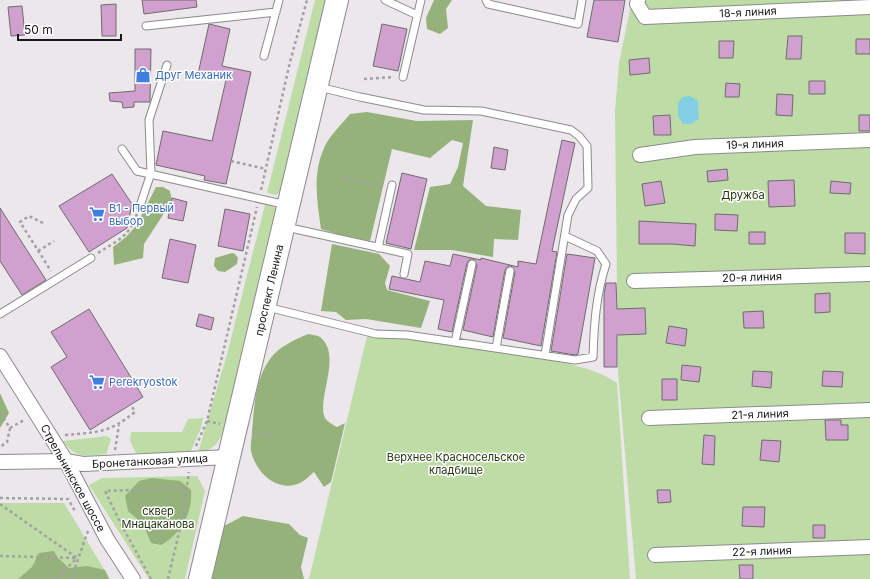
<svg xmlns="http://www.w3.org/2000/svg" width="870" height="579" viewBox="0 0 870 579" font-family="Inter,sans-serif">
<rect width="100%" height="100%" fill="#ebe7eb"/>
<path fill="#bedca5" d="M315 0H326L280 192 276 195 267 193Z
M632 0H870V579H636L618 372 615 111 619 63Z
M265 205 274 207 277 213 253 304 226 420C221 439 219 448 198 453L227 354Z
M367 336C412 338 456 346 500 352 533 357 592 364 617 383L630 579H309Z
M203 418 201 428 190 453H136L130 441 131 432H182L188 419Z
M107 436 111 439 106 454C86 456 76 459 63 441Z
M197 476 205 491 185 579H149L89 485 102 478Z
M0 503H64L110 579H0Z"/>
<path fill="#95b27b" d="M434 0H452L446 9 448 28 440 34 427 29 426 18Z
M367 112 417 121 473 120 463 186 486 206 521 210 518 240 494 239 493 257 452 250H414L430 187 450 184 458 167 463 143 452 140 430 158 392 149 370 241 337 234 321 229C317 201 312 173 325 146 330 135 342 124 350 114Z
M156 187H163L170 191 172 201 144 244 143 258 114 265 113 247 126 237 136 226Z
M332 244 379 254 390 266 385 283 387 290 430 301 421 328 366 319 346 320 336 312 321 311Z
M232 253 235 254 238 258 237 264 225 272 218 271 214 266 215 258Z
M308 334C312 335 317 335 320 337 343 355 316 399 325 418 327 421 333 425 337 427L345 423 331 482 324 487 314 472C310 475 305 481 300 483 277 493 256 473 251 451 250 445 252 438 252 432 254 408 255 380 270 359 279 346 295 340 308 334Z
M0 393 9 413 0 428Z
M152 478 180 481 191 490C193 513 181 534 161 545L151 543 143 524 128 511 125 496 139 481Z
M243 516 289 524 300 535 308 538 301 567 304 579H212L224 526Z
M54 551 58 558 69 568 87 566 105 570 109 579H18L32 567 39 553Z"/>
<path fill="#82d0e5" d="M690 96 698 101 699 119 691 124H683L678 116V103L683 97Z"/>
<path fill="#d0a1ce" stroke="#6f6b6f" d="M142 0H196L197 7 144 14Z
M594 0H625L618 42 587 37Z
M116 4V36H102L101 5Z
M22 6 25 35 11 36 8 7Z
M209 24 230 29 222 66 251 72 226 184 204 180 205 176 156 165 163 131 212 141 226 80 198 74Z
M382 24 407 29 398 71 373 66Z
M788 36H802L801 59H786Z
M856 39H870V54H856Z
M719 41H734L733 58H719Z
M135 49H151L150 100V102H134V107L123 108 122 102 110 101 109 93 135 91Z
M649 58 650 73 630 75 629 60Z
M809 81H825V94H809Z
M726 83 740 84 739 97H725Z
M777 94 793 95 792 116 776 115Z
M670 115 671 135H654L653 116Z
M859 115H870V131H859Z
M562 140 575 143 552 251 557 252 541 346 503 338 515 272 511 266H508L505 270 493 337 463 330 477 265 473 259H470L467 263 452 332 438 329 444 300 389 289 392 276 420 282 425 261 450 266 453 254 481 260V258L518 267V261L536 264Z
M494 147 508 150 505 170 491 168Z
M727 169 728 180 708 182 707 171Z
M402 173 427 179 411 249 386 243Z
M112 174 132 204 127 228 89 252 59 206Z
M794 180 795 206 769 207 768 181Z
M661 181 665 203 645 206 642 184Z
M831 181 851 183 850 194 830 193Z
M172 198 187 202 183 221 168 218Z
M0 208 46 280 22 295 0 261Z
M225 209 250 214 243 251 218 246Z
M715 214 738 215 737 231 715 230Z
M639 221 696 224 695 246 672 244H639Z
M749 232H765V244H749Z
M845 233H865V254L845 253Z
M170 239 196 245 188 283 162 278Z
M567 254 595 258 578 354 575 355 551 351Z
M606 283H616L617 309 645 308 646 334 617 335V367H604V295Z
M830 293V312L815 313V294Z
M89 309 143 397 90 430 51 367 67 357 51 332Z
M763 311 764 328H744L743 312Z
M199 314 214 318 211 330 196 326Z
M669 326 687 329 685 346 666 343Z
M682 365 701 367 699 382 681 380Z
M753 371 772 372 771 388 752 386Z
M823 371 843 372 842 387 822 386Z
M662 379H677V400H662Z
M825 420H841V425H848V440H826Z
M704 435 715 436 714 465 702 464Z
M762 440 781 441 779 462 760 460Z
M657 490H670L671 502 658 503Z
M743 507H765L764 527 742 526Z
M813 525H825V538H813Z
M739 565H753V579H740Z"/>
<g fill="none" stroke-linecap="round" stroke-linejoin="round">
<defs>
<path id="service" d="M385 0 417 15
M486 0 488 4 578 24 582 0
M146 26 276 12
M264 56 279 0
M403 77 421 0
M319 87 360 97 424 110 481 111 571 130 579 136 587 146 588 188 576 199 568 215 545 355
M122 149 137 171 287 205
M140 206 151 173 149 120 167 65
M286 227 408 254 404 274
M378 248 392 185
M267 307 376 334 407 335 455 342 575 360 593 357C594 325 596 295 606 264L597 251 565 236
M0 314 91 258
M455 342 472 264
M496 348 510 271"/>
<path id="minor" d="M638 0 637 4 645 17 870 7
M640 155 695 147 870 140
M634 281 870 274
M0 356 66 461 107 539 133 579
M649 418 870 410
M0 462 66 461 83 464 229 457
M655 555 870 547"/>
<path id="primary" d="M200 579 337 0"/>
</defs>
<use href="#service" stroke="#8d8a8e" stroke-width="9"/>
<use href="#minor" stroke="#8d8a8e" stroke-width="16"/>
<use href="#primary" stroke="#8d8a8e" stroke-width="24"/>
<path stroke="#a3a0a3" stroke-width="2.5" stroke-dasharray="3 3" stroke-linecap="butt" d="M364 79 394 77
M231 161 266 169
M342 177 383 186
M261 190 290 62 307 0
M43 223 29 216 20 222 51 271
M38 251 54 241
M98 253C118 240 129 237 137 214
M0 413 10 428 7 442 0 447
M207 421 220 424
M10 428 24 420
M252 432 274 437
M65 435C98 432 109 433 135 412L131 405
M196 446 207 421 257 207
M115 450 119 425
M0 498 68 499 75 511
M0 504 77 558
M121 524 182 520
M0 556 77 558
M56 579 77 558
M71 579 88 531
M151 579 121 524 105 491 186 488
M168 579 182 520 189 472"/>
<use href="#service" stroke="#fff" stroke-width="7"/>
<use href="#minor" stroke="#fff" stroke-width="14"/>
<use href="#primary" stroke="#fff" stroke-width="22"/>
</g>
<defs>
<symbol id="shop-bare" viewBox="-9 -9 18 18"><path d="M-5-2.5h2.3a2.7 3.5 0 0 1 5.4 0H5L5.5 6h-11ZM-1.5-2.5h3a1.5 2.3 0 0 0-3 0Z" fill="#3f7fe0" stroke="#fff" stroke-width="2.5" paint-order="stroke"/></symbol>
<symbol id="supermarket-bare" viewBox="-9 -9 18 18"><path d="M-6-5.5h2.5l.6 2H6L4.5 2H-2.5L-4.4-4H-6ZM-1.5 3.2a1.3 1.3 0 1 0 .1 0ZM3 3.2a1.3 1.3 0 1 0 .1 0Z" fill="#3f7fe0" stroke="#fff" stroke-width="2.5" paint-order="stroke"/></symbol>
</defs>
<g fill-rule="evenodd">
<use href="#shop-bare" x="132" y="64" width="22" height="22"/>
<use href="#supermarket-bare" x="86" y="203" width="22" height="22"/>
<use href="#supermarket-bare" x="86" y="371" width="22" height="22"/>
</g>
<g text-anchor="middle" stroke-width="3" stroke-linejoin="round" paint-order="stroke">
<g font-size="11" fill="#191719" stroke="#fff">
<text transform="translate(748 12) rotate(-3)" y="4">18-я линия</text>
<text transform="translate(755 144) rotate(-2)" y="4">19-я линия</text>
<text transform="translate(752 277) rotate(-2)" y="4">20-я линия</text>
<text transform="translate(269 290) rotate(-77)" y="4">проспект Ленина</text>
<text transform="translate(760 414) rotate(-2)" y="4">21-я линия</text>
<text transform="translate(150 461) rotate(-3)" y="4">Бронетанковая улица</text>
<text transform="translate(73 478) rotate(61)" y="4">Стрельнинское шоссе</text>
<text transform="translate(762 551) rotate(-2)" y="4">22-я линия</text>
</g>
<g font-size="11" fill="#366cbe" stroke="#fff" text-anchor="start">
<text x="155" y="79">Друг Механик</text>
<text x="109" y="212">В1 - Первый<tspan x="109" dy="13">выбор</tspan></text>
<text x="109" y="386">Perekryostok</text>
</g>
<g font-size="11" fill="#24370f" stroke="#fff">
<text x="743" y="199">Дружба</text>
<text x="456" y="461">Верхнее Красносельское<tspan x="456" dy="13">кладбище</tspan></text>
<text x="158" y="515">сквер<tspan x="158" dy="13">Мнацаканова</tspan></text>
</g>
</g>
<path d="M18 34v6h103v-6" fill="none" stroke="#191719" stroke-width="2"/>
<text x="24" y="34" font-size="12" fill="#191719" stroke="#ffffff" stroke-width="3" paint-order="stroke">50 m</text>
</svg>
